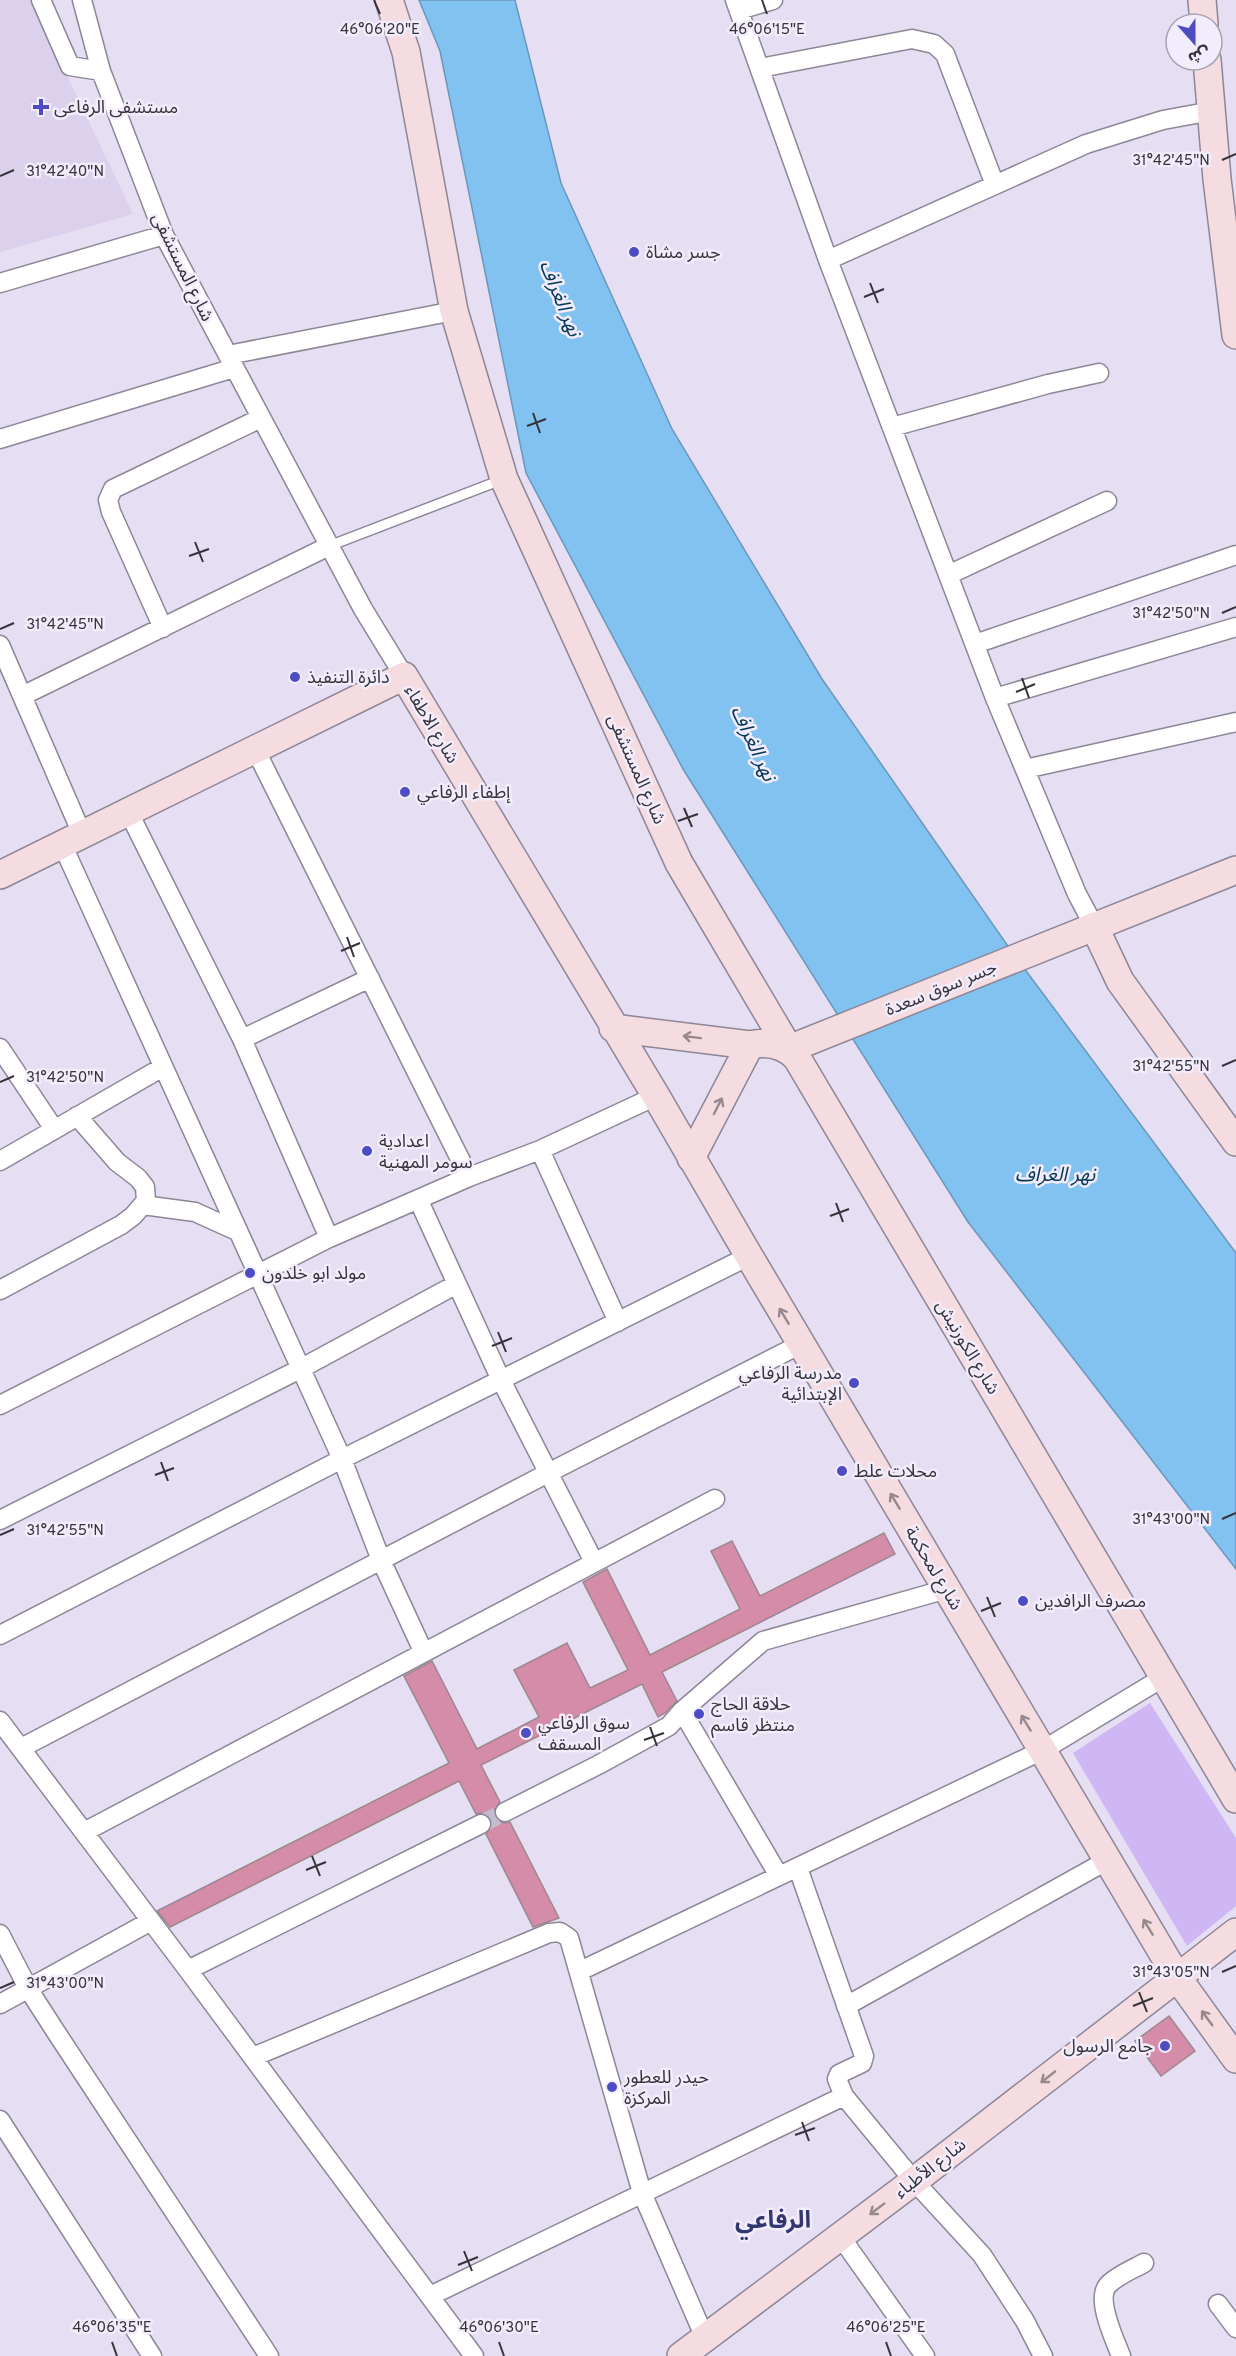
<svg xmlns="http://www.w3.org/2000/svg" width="1236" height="2356" viewBox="0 0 1236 2356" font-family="Overpass,'Noto Sans Arabic',sans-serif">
<rect width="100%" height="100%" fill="#e6def2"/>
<path fill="#dbd1ec" d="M0 0H31L133 214 0 252Z"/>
<path fill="#cfb6f5" d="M1150 1703 1236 1838V1906L1187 1946 1073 1753Z"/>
<path fill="#82c2f1" stroke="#6b97ba" stroke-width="1.5" d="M419 0H515L561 183 672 429 822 679 1012 952 1236 1253V1569L968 1222 683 769 526 473 440 51Z"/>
<path fill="#d48ca8" stroke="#9c878f" stroke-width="1.5" d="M884 1533 895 1554 662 1672 677 1701 665 1713 658 1717 642 1684 481 1765 500 1802 494 1811 495 1818 504 1823 510 1822 559 1918 533 1927 486 1834 492 1825 491 1818 482 1813 476 1814 459 1781 170 1927 157 1911 449 1763 404 1676 432 1661 477 1749 539 1717 514 1670 567 1643 590 1688 628 1670 583 1582 607 1569 650 1655 740 1609 711 1551 732 1541 760 1596Z
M1169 2016 1195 2051 1161 2076 1135 2041Z"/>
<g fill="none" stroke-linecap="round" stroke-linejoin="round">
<path stroke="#c3bccd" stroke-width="18" stroke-dasharray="18 9" stroke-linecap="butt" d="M481 1824 505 1812"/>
<defs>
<path id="lane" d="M329 546 501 480"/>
<path id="street" d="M41 0 70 66 101 71 164 235 363 609 404 676
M82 0 101 71
M735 0 828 260 995 698 1077 894 1094 926
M739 10 773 0
M760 68 912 39 934 44 945 54 995 185
M828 260 1086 144 1163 120 1212 111
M0 283 164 235
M228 355 454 311
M892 427 1048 384 1099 373
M0 439 234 368
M948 575 1107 501
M163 628 111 512 108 500 113 489 261 418
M975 644 1236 555
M0 645 82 834
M22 696 329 546
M995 698 1236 627
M255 749 469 1177
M1025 769 1236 722
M128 811 242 1039
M62 844 342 1459 381 1560 423 1651
M0 1048 54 1129
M540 1150 618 1322
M0 1161 163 1067
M418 1199 501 1380 594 1562
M143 1205 195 1212 237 1231
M329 1238 242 1039 370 978
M0 1290 121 1225 133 1216 146 1201 145 1187 138 1178 117 1162 77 1116
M0 1405 329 1238 469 1177 540 1150 656 1096
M0 1520 300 1369 457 1284
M0 1635 342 1459 749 1256
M682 1711 779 1876
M0 1721 188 1970 474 2356
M21 1748 548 1473 801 1344
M505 1812 598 1765 669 1726 682 1711 763 1641 947 1589
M84 1832 715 1499
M798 1868 864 2056 862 2063 839 2074 837 2079 844 2096 914 2181 982 2255 1025 2321 1043 2356
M0 1934 29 1990 54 2029 269 2356
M188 1970 481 1824
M580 1971 1043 1750 1164 1677
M0 2004 151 1921
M846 2006 1108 1860
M253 2057 549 1933 560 1932 569 1938 642 2193 705 2338
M0 2120 152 2356
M840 2236 925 2356
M430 2296 844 2096
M1218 2304 1236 2328
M1121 2356C1115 2340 1095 2299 1108 2285 1116 2276 1133 2269 1144 2263"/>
<path id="secondary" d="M389 0 406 52 454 311 504 479 679 863 789 1049 1236 870
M1202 0 1204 24
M1207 60 1217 179 1236 335
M0 875 404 676 656 1096 749 1256 1177 1977 1236 2059
M1094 926 1120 981 1236 1142
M613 1028 750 1045C768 1041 784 1044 797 1058L1236 1799
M691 1158 750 1045
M681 2356 914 2181 1236 1932"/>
</defs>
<use href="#lane" stroke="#8c8697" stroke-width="12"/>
<use href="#street" stroke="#8c8697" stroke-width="21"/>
<use href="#secondary" stroke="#8c8697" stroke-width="30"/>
<use href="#lane" stroke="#fff" stroke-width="9"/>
<use href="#street" stroke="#fff" stroke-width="18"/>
<use href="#secondary" stroke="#f5dce0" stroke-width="27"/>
</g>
<defs><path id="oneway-shaft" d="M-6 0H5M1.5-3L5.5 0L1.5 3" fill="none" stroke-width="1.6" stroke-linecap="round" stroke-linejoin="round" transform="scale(1.5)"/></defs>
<g stroke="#96888d">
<use href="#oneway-shaft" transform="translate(692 1037) rotate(-173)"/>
<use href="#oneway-shaft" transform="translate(718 1106) rotate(-63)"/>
<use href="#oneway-shaft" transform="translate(784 1316) rotate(-121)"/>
<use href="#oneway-shaft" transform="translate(895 1501) rotate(-121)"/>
<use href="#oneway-shaft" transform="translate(1026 1723) rotate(-121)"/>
<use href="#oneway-shaft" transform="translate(1148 1927) rotate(-121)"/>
<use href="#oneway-shaft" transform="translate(1207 2018) rotate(-126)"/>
<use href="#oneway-shaft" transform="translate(1048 2077) rotate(142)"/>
<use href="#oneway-shaft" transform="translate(877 2209) rotate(143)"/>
</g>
<path fill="none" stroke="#36333a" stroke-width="2" d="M374 0 380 14M762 0 767 14M1222 160 1236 154M0 176 14 170M870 283 878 303M864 297 884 289M533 413 540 433M527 426 546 419M195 542 203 562M189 556 209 549M1222 613 1236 607M0 629 14 623M1022 678 1029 698M1016 692 1035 684M684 808 692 827M678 821 698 814M347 937 354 957M341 951 360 943M1222 1066 1236 1060M0 1082 14 1076M836 1203 843 1222M830 1216 849 1209M498 1332 506 1352M492 1346 512 1338M161 1462 168 1481M155 1475 174 1468M1222 1519 1236 1513M0 1535 14 1529M987 1597 995 1617M981 1611 1001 1603M650 1727 657 1746M644 1740 664 1733M312 1856 320 1876M306 1870 326 1862M1222 1972 1236 1966M0 1988 14 1982M1139 1992 1147 2012M1133 2006 1153 1998M802 2122 809 2141M795 2135 815 2128M464 2251 472 2271M458 2265 478 2257M112 2342 117 2356M499 2342 504 2356M886 2342 891 2356"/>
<g fill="#4d4cc3" stroke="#f2ecfc" stroke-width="2">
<path d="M38 98h6v6h6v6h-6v6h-6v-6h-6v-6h6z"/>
<circle cx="634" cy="252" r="6"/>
<circle cx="295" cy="677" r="6"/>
<circle cx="405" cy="792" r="6"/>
<circle cx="367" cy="1151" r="6"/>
<circle cx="250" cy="1273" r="6"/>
<circle cx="854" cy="1383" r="6"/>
<circle cx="842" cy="1471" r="6"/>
<circle cx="1023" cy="1601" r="6"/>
<circle cx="699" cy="1714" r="6"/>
<circle cx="526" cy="1733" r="6"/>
<circle cx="1165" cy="2046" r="6"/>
<circle cx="612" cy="2087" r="6"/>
</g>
<g text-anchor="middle" stroke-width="5" stroke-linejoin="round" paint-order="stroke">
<g font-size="18" fill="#36333a" stroke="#f2ecfc" text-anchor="start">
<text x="54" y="113">مستشفی الرفاعی</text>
<text x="646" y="258">جسر مشاة</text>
<text x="307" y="683">دائرة التنفيذ</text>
<text x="417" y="798">إطفاء الرفاعي</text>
<text x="379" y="1147">اعدادية<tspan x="379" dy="21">سومر المهنية</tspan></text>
<text x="262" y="1279">مولد ابو خلدون</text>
<text x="842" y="1379" text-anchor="end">مدرسة الرفاعي<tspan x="842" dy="21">الإبتدائية</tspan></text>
<text x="854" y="1477">محلات علط</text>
<text x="1035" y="1607">مصرف الرافدين</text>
<text x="711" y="1710">حلاقة الحاج<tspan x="711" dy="21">منتظر قاسم</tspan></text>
<text x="538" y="1729">سوق الرفاعي<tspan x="538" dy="21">المسقف</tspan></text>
<text x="1153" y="2052" text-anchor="end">جامع الرسول</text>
<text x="624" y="2083">حيدر للعطور<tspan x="624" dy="21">المركزة</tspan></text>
</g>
<g font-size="18" fill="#36333a" stroke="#f2ecfc">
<text transform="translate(183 267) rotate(64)" y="6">شارع المستشفى</text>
<text transform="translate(432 724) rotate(59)" y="6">شارع الاطفاء</text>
<text transform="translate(637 769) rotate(66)" y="6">شارع المستشفى</text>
<text transform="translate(941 988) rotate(-22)" y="6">جسر سوق سعدة</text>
<text transform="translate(968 1347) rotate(59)" y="6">شارع الكورنيش</text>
<text transform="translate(934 1568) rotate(59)" y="6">شارع لمحكمة</text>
<text transform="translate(930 2168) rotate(-38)" y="6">شارع الأطباء</text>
</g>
<g font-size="20" font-style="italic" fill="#053958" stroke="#f2ecfc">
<text transform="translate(561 298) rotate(68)" y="7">نهر الغراف</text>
<text transform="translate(754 743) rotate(65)" y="7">نهر الغراف</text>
<text x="1055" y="1181">نهر الغراف</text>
</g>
<g font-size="24" font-weight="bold" fill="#323671" stroke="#f2ecfc">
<text x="773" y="2228">الرفاعي</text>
</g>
</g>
<g font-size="15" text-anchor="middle" fill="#36333a" stroke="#f2ecfc" stroke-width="5" stroke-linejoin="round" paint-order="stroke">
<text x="380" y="34">46°06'20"E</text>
<text x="767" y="34">46°06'15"E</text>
<text x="1171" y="165">31°42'45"N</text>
<text x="65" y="176">31°42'40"N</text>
<text x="1171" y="618">31°42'50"N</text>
<text x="65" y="629">31°42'45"N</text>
<text x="1171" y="1071">31°42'55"N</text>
<text x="65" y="1082">31°42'50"N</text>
<text x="1171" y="1524">31°43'00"N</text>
<text x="65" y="1535">31°42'55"N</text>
<text x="1171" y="1977">31°43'05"N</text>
<text x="65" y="1988">31°43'00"N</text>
<text x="112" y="2332">46°06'35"E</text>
<text x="499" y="2332">46°06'30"E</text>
<text x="886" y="2332">46°06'25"E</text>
</g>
<g transform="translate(1194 42) rotate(159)"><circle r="28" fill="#f2ecfc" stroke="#a7a2ae" stroke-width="1.5"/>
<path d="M0-4.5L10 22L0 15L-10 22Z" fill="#4d4cc3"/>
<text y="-9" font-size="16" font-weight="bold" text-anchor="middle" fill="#36333a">ش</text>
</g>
</svg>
